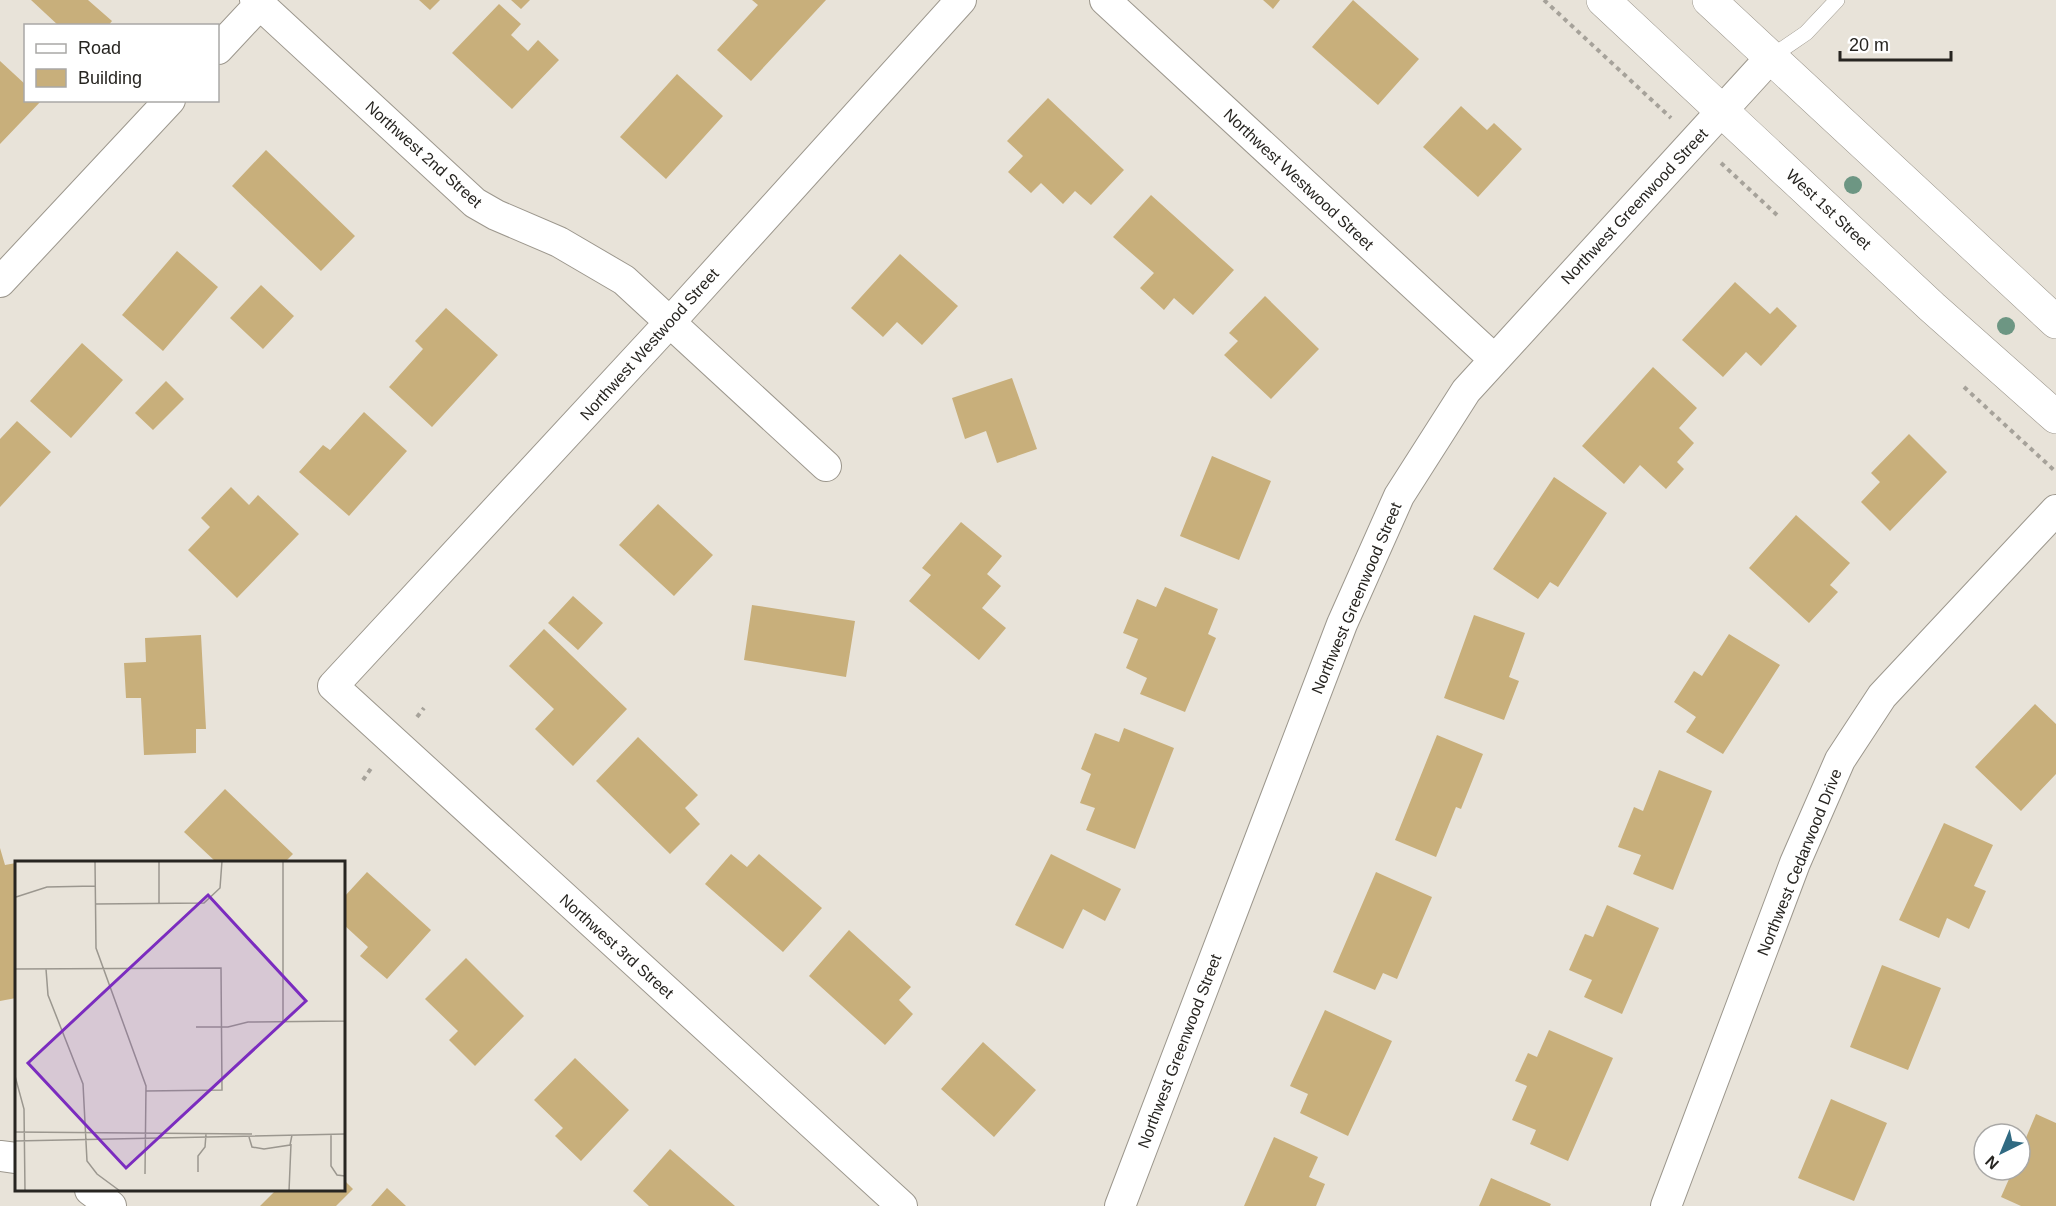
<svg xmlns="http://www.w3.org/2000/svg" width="2056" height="1206" viewBox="0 0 2056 1206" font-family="Arial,sans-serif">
<rect width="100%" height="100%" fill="#e8e3d9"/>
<path fill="#c8af7b" d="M31 0H88L112 21 108 26H59Z
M419 0H440L430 10Z
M511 0H530L521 9Z
M752 0H826L751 81 717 50 758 5Z
M1263 0H1280L1273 9Z
M1353 0 1419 59 1378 105 1312 47Z
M499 4 521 24 511 35 528 51 538 40 559 60 512 109 452 53Z
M0 61 26 85V100H42L0 144Z
M677 74 723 116 666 179 620 137Z
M1048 98 1124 170 1091 205 1075 191 1063 204 1041 183 1031 193 1008 172 1023 156 1007 141Z
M1461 106 1487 130 1494 123 1522 149 1478 197 1423 147Z
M266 150 355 236 321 271 232 186Z
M1151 195 1234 270 1193 315 1174 298 1164 310 1140 288 1154 273 1113 237Z
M177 251 218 287 163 351 122 315Z
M900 254 958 306 922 345 897 322 883 337 851 308Z
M1735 282 1770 314 1777 307 1797 326 1761 366 1746 352 1723 377 1682 340Z
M261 285 294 316 263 349 230 318Z
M1265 296 1319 349 1271 399 1224 355 1238 341 1229 333Z
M446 308 498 355 432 427 389 387 423 349 415 341Z
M82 343 123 380 71 438 30 401Z
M1653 367 1697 408 1679 428 1694 443 1677 462 1684 469 1666 489 1640 465 1624 484 1582 446Z
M1012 378 1037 449 997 463 986 431 965 439 952 398Z
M166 381 184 399 153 430 135 413Z
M364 412 407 451 349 516 299 472 323 445 330 450Z
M17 421 51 452 0 507V439Z
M1909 434 1947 472 1890 531 1861 502 1880 482 1871 473Z
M1212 456 1271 481 1239 560 1180 536Z
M1554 477 1607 513 1558 587 1550 582 1538 599 1493 569Z
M231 487 249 505 258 495 299 534 237 598 188 550 210 527 201 518Z
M658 504 713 555 674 596 619 545Z
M1796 515 1850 563 1830 585 1838 592 1809 623 1749 568Z
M961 522 1002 556 987 574 1001 586 982 608 1006 628 979 660 909 601 931 575 922 568Z
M1165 587 1218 609 1208 634 1216 638 1185 712 1140 694 1147 678 1126 668 1138 639 1123 633 1137 599 1156 607Z
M573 596 603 623 578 650 548 623Z
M752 605 855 621 846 677 744 660Z
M1474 615 1525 633 1509 677 1519 681 1504 720 1444 698Z
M544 629 627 709 573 766 535 729 554 709 509 666Z
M1729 634 1780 665 1723 754 1686 732 1696 717 1674 702 1694 671 1702 676Z
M201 635 206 729H196V753L144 755 141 698H126L124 663 146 662 145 638Z
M2035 704 2056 724V774L2021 811 1975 767Z
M1124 728 1174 748 1135 849 1086 830 1095 808 1080 803 1091 774 1081 769 1095 733 1119 742Z
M1437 735 1483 754 1461 809 1456 807 1436 857 1395 840Z
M638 737 698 795 685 808 700 824 670 854 596 781Z
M1659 770 1712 791 1673 890 1633 874 1641 855 1618 847 1634 807 1643 811Z
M225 789 293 854 285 862H216L184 832Z
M1944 823 1993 845 1974 886 1986 891 1969 929 1947 918 1939 938 1899 920Z
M0 848 5 865 16 863V998L0 1001Z
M731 854 747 867 759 854 822 908 783 952 705 884Z
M1051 854 1121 889 1105 921 1083 909 1063 949 1015 925Z
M367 872 431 930 387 979 360 956 368 947 344 925V897Z
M1376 872 1432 897 1397 979 1383 973 1375 990 1333 972Z
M1607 905 1659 928 1622 1014 1584 997 1592 980 1569 970 1585 934 1593 937Z
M849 930 911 987 899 1000 913 1014 885 1045 809 976Z
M466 958 524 1016 475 1066 449 1040 458 1031 425 999Z
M1882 965 1941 988 1908 1070 1850 1047Z
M1325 1010 1392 1041 1348 1136 1300 1113 1308 1094 1290 1086Z
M1549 1030 1613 1058 1568 1161 1530 1144 1536 1130 1512 1120 1527 1086 1515 1081 1528 1053 1537 1057Z
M983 1042 1036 1090 994 1137 941 1089Z
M575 1058 629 1110 581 1161 555 1136 563 1128 534 1100Z
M1831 1099 1887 1123 1854 1201 1798 1178Z
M2036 1114 2056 1123V1206H2021L2001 1197 2013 1170H2020V1152Z
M1274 1137 1318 1157 1309 1177 1325 1184 1316 1206H1244Z
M670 1149 735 1206H649L633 1191Z
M1491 1178 1551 1204 1550 1206H1479Z
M344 1180 353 1189 336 1206H260L275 1191 273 1190H344Z
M387 1188 406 1206H371Z"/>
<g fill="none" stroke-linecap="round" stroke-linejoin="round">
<defs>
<path id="lane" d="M1771 57 1806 33 1837 0"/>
<path id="street" d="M255 0 475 203 496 215 559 242 624 280 826 466
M1105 0 1494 359
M218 49 260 4
M0 282 170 100
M0 1156 16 1158
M90 1190 111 1206
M902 1206 333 686 671 321 961 0
M1120 1206 1342 624 1399 496 1466 391 1771 57
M1666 1206 1795 863 1840 760 1882 696 2056 510"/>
<path id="secondary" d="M1603 0 1932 307 2056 417
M1709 0 2056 322"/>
</defs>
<use href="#lane" stroke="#9c978d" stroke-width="16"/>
<use href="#street" stroke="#9c978d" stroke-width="32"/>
<use href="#secondary" stroke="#9c978d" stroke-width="34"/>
<path stroke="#a6a29a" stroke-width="4" stroke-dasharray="4.5 4.5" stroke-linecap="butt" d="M1544 0 1671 118
M1721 163 1777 215
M1964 387 2056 472
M417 717 424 708
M363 780 372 767"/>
<use href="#lane" stroke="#fff" stroke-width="15"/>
<use href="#street" stroke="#fff" stroke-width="30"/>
<use href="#secondary" stroke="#fff" stroke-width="33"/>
</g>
<g fill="#6d9683">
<circle cx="1853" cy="185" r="9"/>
<circle cx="2006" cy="326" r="9"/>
</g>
<g text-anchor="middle" stroke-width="4.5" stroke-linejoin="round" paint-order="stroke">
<g font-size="16" fill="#272521" stroke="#fff">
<text transform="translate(424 154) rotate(42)" y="6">Northwest 2nd Street</text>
<text transform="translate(1299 179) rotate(43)" y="6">Northwest Westwood Street</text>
<text transform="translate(1634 206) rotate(-47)" y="6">Northwest Greenwood Street</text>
<text transform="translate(1829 209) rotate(43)" y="6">West 1st Street</text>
<text transform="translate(649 344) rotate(-48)" y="6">Northwest Westwood Street</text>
<text transform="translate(1356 598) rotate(-67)" y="6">Northwest Greenwood Street</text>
<text transform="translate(1799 862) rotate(-68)" y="6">Northwest Cedarwood Drive</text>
<text transform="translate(617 946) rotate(42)" y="6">Northwest 3rd Street</text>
<text transform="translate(1179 1051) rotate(-69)" y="6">Northwest Greenwood Street</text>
</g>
</g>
<g transform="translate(15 861)">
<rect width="330" height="330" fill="#e8e3d9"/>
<path fill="none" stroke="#9b978f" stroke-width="1.5" d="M80 0 81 87 131 225 130 313M1 36 32 26 80 25M80 43 189 42 205 27 207 0M144 43V0M0 108 206 107 207 229 131 230M31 108 33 134 68 223 72 300 82 313 105 330M268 160V0M330 160V0M181 166H213L233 161 330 160M0 215 9 248 10 330M0 271 237 273M316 274V305L322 314 330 315M234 276 237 286 249 288 275 284 277 274M0 280 330 273M183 311V295L190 286 191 273M274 330 276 283"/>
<path fill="#7b2cbf" fill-opacity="0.15" stroke="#7b2cbf" stroke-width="3" d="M193 34 291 140 111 307 13 202Z"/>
<rect width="330" height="330" fill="none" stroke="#272521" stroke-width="3"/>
</g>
<rect x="24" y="24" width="195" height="78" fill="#ffffff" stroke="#a9a8a6" stroke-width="1.5"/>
<rect x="36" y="44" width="30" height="9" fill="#ffffff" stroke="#a9a8a6" stroke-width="1.5"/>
<text x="78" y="54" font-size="18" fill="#272521">Road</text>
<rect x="36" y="69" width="30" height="18" fill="#c8af7b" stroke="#a9a8a6" stroke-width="1.5"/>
<text x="78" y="84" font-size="18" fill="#272521">Building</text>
<g transform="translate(2002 1152) rotate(223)"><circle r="28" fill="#ffffff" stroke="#a9a8a6" stroke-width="1.5"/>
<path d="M0-4.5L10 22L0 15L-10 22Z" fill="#306a82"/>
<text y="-9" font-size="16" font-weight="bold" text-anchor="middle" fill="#272521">N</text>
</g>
<path d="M1840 51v9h111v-9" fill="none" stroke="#272521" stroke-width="3"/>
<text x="1849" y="51" font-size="18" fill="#272521" stroke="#ffffff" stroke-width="4.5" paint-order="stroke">20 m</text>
</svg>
